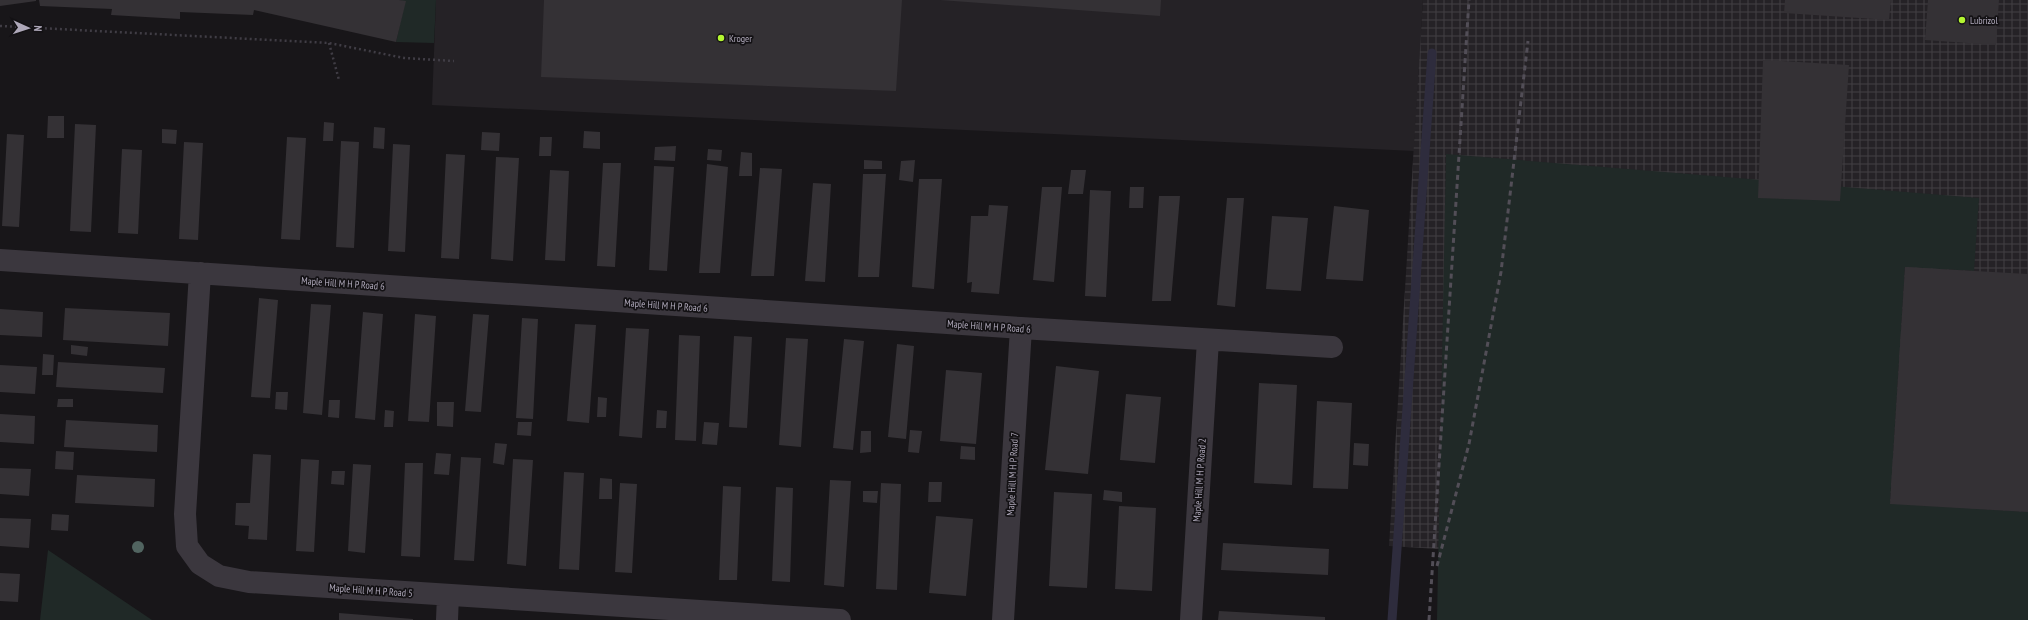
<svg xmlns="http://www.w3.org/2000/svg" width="2028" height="620" viewBox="0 0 2028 620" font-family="'PT Sans Narrow',sans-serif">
<defs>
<pattern id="industrial-grid" width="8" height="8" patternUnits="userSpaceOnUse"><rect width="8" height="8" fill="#252226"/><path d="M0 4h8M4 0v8" fill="none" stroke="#423f43"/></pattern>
</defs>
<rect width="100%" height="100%" fill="#181619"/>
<path fill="#252226" d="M436 0H1423L1414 151 432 105Z"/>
<path fill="url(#industrial-grid)" d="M1423 0H2028V585L1389 546Z"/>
<path fill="#202927" d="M399 0H436L434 43 396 42 405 2Z
M1446 154 1979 198 1974 271 1905 267 1890 503 2028 512V620H1437Z
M48 550 152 620H40Z"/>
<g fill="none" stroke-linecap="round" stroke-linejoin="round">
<path stroke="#2e2c3d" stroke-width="9" d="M1392 620 1432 53"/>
</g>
<path fill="#343135" d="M0 0H36V1L0 6Z
M39 0H399L406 1 396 42 254 10 253 15 180 12V19L111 15 112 9 40 6Z
M544 0H902L896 91 541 77Z
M940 0H1161L1160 16Z
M1785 0H1891L1889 20 1784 13Z
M1928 0H1999L1996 45 1925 40Z
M1763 60 1849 65 1840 201 1758 198Z
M48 116H64V138H47Z
M324 122 334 123 333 141H323Z
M75 124 96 125 91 232 70 231Z
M374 127 385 128 384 149 373 148Z
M162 129 177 130 176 144 162 143Z
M584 131 600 132V149L583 148Z
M482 132 500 133 499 151 481 150Z
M7 134 24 135 19 227 2 226Z
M287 137 306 138 300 240 281 239Z
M540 137H552L551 156H539Z
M341 141 359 142 354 248 336 247Z
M184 142 203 143 198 240 179 239Z
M393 144 410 145 405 252 388 251Z
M676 146 675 161 654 160 655 147Z
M122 149 142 150 138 234 118 233Z
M708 149 722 150 721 161 707 160Z
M741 152 752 153V176H739Z
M446 154 465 155 459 259 441 258Z
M496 157 519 158 513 261 491 259Z
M864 160 882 161V169H864Z
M915 160 913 182 899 180 901 161Z
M603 163H621L615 267 597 266Z
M707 164 728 167 720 273H699Z
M654 166 674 167 667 271 649 270Z
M760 168 782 169 774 276H751Z
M550 170 569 171 565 261 545 260Z
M1071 170H1086L1083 194H1068Z
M863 174H886L879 277H858Z
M919 179H942L934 289 912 287Z
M813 183 831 184 825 282 805 281Z
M1042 187H1062L1054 282 1033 280Z
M1130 187H1144L1143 208H1129Z
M1090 190 1111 191 1106 297 1085 296Z
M1159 196H1180L1171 301H1152Z
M1227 198H1244L1235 307 1217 305Z
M989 205 1008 206 999 294 971 292 972 282 967 283 971 216H988Z
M1334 206 1369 210 1363 281 1326 279Z
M1272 216 1308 218 1301 291 1266 289Z
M1905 267 2028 274V512L1890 504Z
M259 298 278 300 270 398 251 397Z
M311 304 331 305 322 415 303 413Z
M65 308 170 313 168 346 63 340Z
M0 309 43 312 42 337 0 335Z
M363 312 383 314 375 420 355 418Z
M415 314 436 316 429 422 408 421Z
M473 314 489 315 481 412 465 411Z
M522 318 538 319 533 419 516 418Z
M575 324 596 325 589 423 567 421Z
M626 328 649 329 642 438 619 436Z
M679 335 700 336 696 441 675 440Z
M734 336 752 337 747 428 729 427Z
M786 338 808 339 801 447 779 445Z
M844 339 864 341 853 450 833 448Z
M897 344 914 346 906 439 888 437Z
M71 345 88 347 87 356 71 354Z
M43 354 54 355 53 375H42Z
M58 362 165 368 163 393 56 387Z
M0 365 37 367 35 394 0 392Z
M1056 366 1099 371 1088 474 1045 470Z
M946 370 982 373 976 444 940 441Z
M1259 383 1297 385 1292 485 1254 483Z
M276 392H288L287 410 275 409Z
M1126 394 1161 397 1155 463 1120 460Z
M598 397 607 398 606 417H597Z
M58 399H73V407H57Z
M329 400H340L339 418 328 417Z
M1317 401 1352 403 1348 489 1313 488Z
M437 402H454L453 427 437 426Z
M385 410 394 411 393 427H384Z
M657 410 667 411 666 428H656Z
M0 414 35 416 34 444 0 442Z
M66 420 158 425 157 452 64 447Z
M518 422H532L531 436 517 435Z
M704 422 719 423 717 445 702 444Z
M910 430 922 431 919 453 908 452Z
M861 431H871V452L860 453Z
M495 443 507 444 504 465 493 463Z
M1354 443 1369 444 1368 466 1353 465Z
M961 446 975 447V460L960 459Z
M56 451 74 452 73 470 55 469Z
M436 453 451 454 449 475 434 474Z
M253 454 271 455 267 540 248 539 249 526 235 525 236 503H250Z
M461 457 481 458 474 561 454 560Z
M301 459 319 460 314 552 296 551Z
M513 459 533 460 526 566 507 564Z
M405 463H423L420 557 401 556Z
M353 464 371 465 365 553 348 551Z
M0 468 31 469 29 496 0 494Z
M332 471H345L344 485 331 484Z
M564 472 584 473 579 570 559 569Z
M77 475 155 479 154 507 75 503Z
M600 478 612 479V499H599Z
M830 480 851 481 844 587 824 585Z
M929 482H942L941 502H928Z
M620 483 637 484 632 573 615 572Z
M881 483 901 484 897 590 876 589Z
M723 486 741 487 737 580H719Z
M776 487 793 488 790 582 772 581Z
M1104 490 1122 492V502L1103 500Z
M863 491H878L877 503 863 502Z
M1054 492 1092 494 1087 588 1049 586Z
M1119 506 1156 508 1152 591 1115 589Z
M52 514 69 515 68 531 51 530Z
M936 516 973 519 966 596 929 593Z
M0 518 31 519 29 548 0 546Z
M1223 543 1329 549 1328 575 1221 570Z
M0 573 20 574 18 602 0 601Z
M1219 611 1325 617V620H1218Z
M339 613 413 619V620H339Z"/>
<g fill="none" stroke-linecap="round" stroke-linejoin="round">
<path stroke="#403d45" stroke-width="2.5" stroke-dasharray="2 3" stroke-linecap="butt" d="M0 26 329 43 404 58 454 61
M329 43 339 80"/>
<path stroke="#3b373e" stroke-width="22" d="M0 260 1021 328 1332 347
M200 273 185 514 187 546 200 564 219 576 249 582 840 620
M447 620 448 595
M1003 620 1021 328
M1191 620 1208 340"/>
<path stroke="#524e57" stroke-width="3" stroke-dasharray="5 4" stroke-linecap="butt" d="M1437 566 1469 444 1501 272 1528 41
M1429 620 1469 0"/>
</g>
<circle fill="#516460" cx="138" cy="547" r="6"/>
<g fill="#b3f631" stroke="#131114" stroke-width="1.5">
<circle cx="1962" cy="20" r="4"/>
<circle cx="721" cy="38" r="4"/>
</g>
<g text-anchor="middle" stroke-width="3.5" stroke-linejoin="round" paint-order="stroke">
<g font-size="10" fill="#aea8b9" stroke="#131114" text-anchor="start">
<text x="1970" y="24">Lubrizol</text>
<text x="729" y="42">Kroger</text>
</g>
<g font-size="10" fill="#aea8b9" stroke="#131114">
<text transform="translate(343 283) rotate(4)" y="4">Maple Hill M H P Road 6</text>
<text transform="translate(666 305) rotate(4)" y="4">Maple Hill M H P Road 6</text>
<text transform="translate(989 326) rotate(4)" y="4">Maple Hill M H P Road 6</text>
<text transform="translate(1012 474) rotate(-87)" y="4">Maple Hill M H P Road 7</text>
<text transform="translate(1199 480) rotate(-86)" y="4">Maple Hill M H P Road 2</text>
<text transform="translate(371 590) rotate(4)" y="4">Maple Hill M H P Road 5</text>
</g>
</g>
<g transform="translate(28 28) rotate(93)" stroke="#131114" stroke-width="3" paint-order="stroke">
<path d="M0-3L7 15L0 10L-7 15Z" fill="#aea8b9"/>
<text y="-6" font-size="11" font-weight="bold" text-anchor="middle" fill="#aea8b9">N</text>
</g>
</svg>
